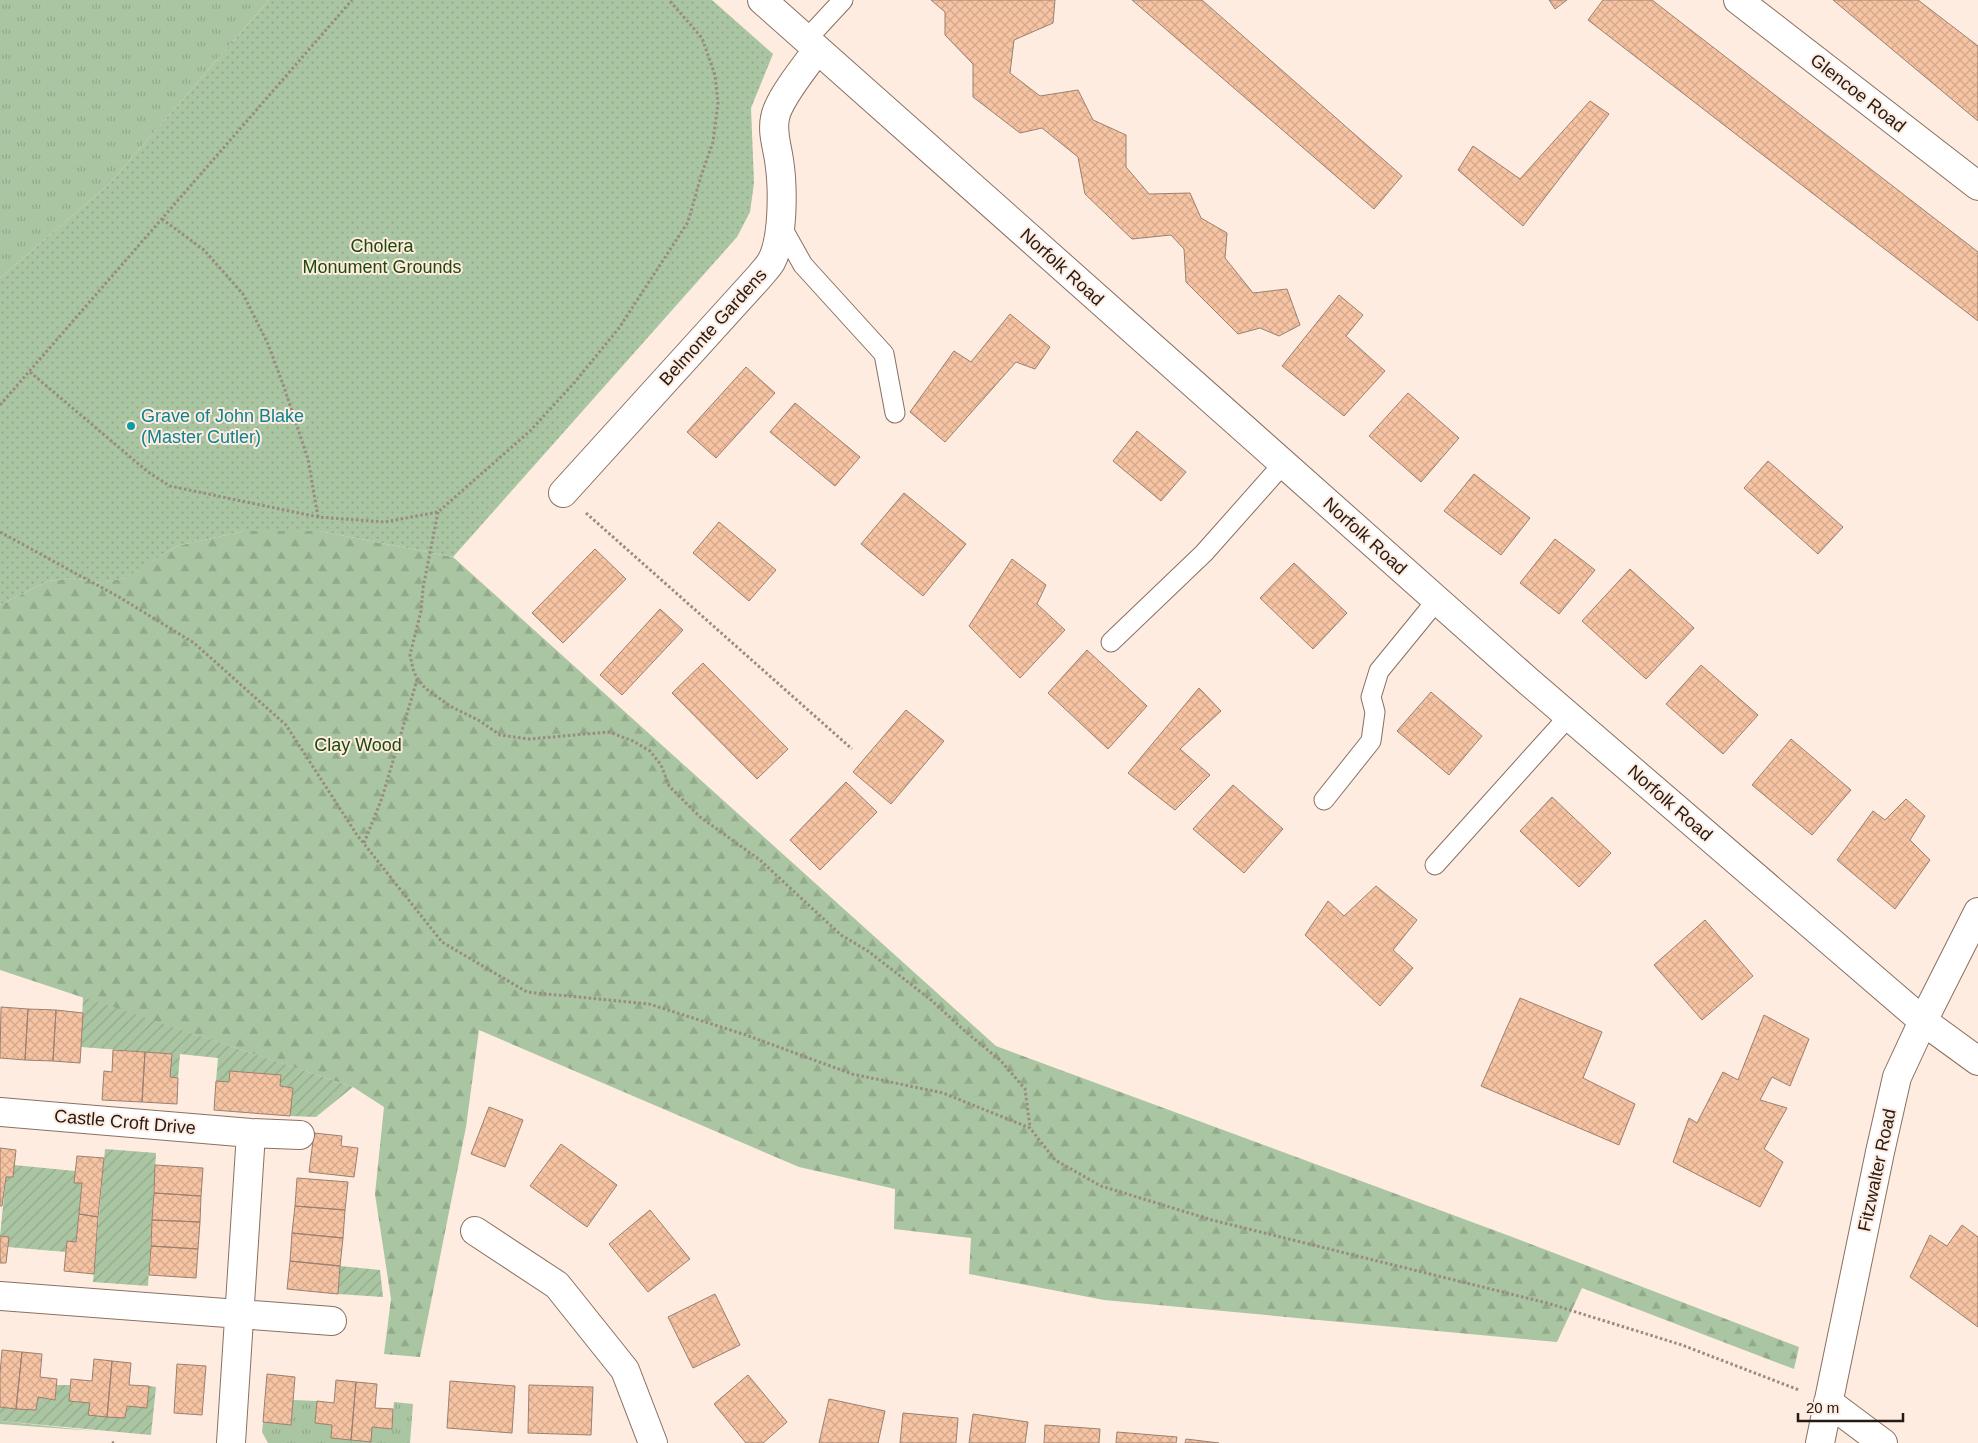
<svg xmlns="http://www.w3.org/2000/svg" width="1978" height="1443" viewBox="0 0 1978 1443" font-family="Helvetica,sans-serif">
<defs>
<pattern id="grass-tufts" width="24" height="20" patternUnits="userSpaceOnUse" patternTransform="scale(1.25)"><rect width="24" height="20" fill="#aac5a1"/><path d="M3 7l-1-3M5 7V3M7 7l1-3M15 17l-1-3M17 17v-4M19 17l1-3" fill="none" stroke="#92a98a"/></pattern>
<pattern id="forest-firs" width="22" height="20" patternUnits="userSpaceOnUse" patternTransform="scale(1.25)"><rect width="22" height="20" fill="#aac5a1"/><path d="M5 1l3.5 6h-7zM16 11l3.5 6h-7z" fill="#92a98a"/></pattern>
<pattern id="park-dots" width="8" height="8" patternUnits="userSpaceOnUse" patternTransform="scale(1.25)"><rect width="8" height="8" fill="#aac5a1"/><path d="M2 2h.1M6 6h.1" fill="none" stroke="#92a98a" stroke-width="1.8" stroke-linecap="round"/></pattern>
<pattern id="garden-furrows" width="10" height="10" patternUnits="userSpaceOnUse" patternTransform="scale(1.25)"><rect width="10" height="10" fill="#aac5a1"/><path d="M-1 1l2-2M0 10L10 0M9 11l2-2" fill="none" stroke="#92a98a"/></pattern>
<pattern id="building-cross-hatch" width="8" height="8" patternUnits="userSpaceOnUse" patternTransform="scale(1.25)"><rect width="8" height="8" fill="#f6c3a3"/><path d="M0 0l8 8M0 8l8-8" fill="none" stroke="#d3a78b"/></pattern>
</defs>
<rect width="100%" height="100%" fill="#feece1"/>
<path fill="url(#grass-tufts)" d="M0 0H269L109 184 0 278Z
M293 1400 317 1401 315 1423 332 1425 331 1438 371 1442 372 1427 392 1429 394 1402 413 1404 410 1443H268L262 1432 263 1422 291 1425Z
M0 1421 95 1431 0 1424Z"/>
<path fill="url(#forest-firs)" d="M244 531H319L453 557 996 1046 1515 1238 1799 1347 1794 1369 1582 1288 1557 1342 1104 1300 969 1274 971 1238 894 1229 895 1189 799 1167 479 1030 466 1127 420 1357 384 1354 391 1299 375 1194 384 1107 353 1087 0 970V605L48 581 72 578 100 583 124 578 177 546Z"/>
<path fill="url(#park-dots)" d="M269 0H712L773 54 751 108 754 183 750 212 737 237 453 557 319 531H244L177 546 125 578 100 583 72 578 48 581 0 605V278L109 184Z"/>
<path fill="url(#garden-furrows)" d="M83 997 353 1087 316 1117 290 1116 293 1088 280 1086 281 1075 230 1071 229 1082 216 1081 218 1058 180 1054 178 1078 170 1077 172 1054 81 1047Z
M105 1149 156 1153 148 1286 93 1282Z
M14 1165 75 1171V1183H82L76 1242 67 1241 66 1252 8 1247 9 1237 0 1236 6 1177Z
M340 1266 380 1270 383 1297 338 1294Z
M57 1385H70L69 1401 90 1403 89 1415 125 1418 127 1406 147 1408 149 1386 156 1387 151 1435 0 1421V1407L36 1410 38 1397 55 1400Z"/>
<path fill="url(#building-cross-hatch)" stroke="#9b806f" d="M931 0H1055L1053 23 1014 40 1010 73 1040 96 1078 90 1093 120 1126 135V167L1149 194 1190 193 1201 218 1227 233 1225 258 1253 293 1287 289 1300 325 1279 336 1260 328 1238 334 1186 282 1184 249 1171 235 1132 239 1085 194 1078 157 1042 128 1020 133 973 97V64L945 35V12Z
M1132 0H1202L1402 176 1374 209Z
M1549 0H1567L1555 9Z
M1603 0H1652L1978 252V321L1588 20Z
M1833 0H1918L1978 46V121Z
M1590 101 1609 114 1523 226 1458 170 1473 146 1520 179Z
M1339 295 1363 315 1346 336 1385 371 1344 416 1282 366Z
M1010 314 1050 347 1035 369 1016 362 945 442 910 412 954 351 971 362Z
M746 367 775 393 716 458 687 432Z
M1408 393 1459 438 1421 482 1369 436Z
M795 403 860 457 835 486 770 432Z
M1137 431 1186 472 1161 501 1113 461Z
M1768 461 1843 527 1818 554 1744 488Z
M1474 474 1530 518 1501 555 1444 511Z
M904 493 966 544 923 596 861 544Z
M719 522 776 570 749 601 693 553Z
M1555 539 1595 570 1559 614 1520 583Z
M595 549 626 579 563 643 532 613Z
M1012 559 1046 585 1037 604 1065 630 1020 678 969 626Z
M1294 563 1347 613 1313 649 1260 598Z
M1630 569 1694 628 1646 679 1582 621Z
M660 609 683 630 622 695 600 675Z
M1087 650 1147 706 1108 749 1048 693Z
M703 663 788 749 757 779 672 693Z
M1701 665 1758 715 1723 754 1666 704Z
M1199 688 1221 711 1180 749 1210 775 1175 810 1128 773Z
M1431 692 1482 736 1449 775 1397 731Z
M906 710 944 741 891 804 853 772Z
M1791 739 1851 790 1812 835 1752 785Z
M846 782 877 812 820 870 790 840Z
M1233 785 1283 829 1244 873 1193 829Z
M1552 797 1611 853 1579 887 1520 831Z
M1906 799 1925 816 1910 840 1930 860 1895 909 1837 860 1873 811 1885 820Z
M1376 886 1417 920 1393 950 1413 968 1380 1006 1305 935 1328 901 1344 916Z
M1705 920 1753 976 1702 1020 1654 965Z
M1520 998 1602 1032 1583 1078 1635 1104 1619 1145 1481 1086Z
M1 1007 28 1009 25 1060 0 1058Z
M28 1009 56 1010 53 1061 25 1060Z
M56 1010 83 1013 80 1063 53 1061Z
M1764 1015 1809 1039 1790 1086 1772 1077 1760 1100 1787 1108 1764 1149 1783 1162 1760 1207 1673 1162 1689 1118 1697 1123 1723 1072 1738 1080Z
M113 1050 145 1052 142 1102 102 1100 104 1071 112 1072Z
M145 1052 172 1054 170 1077 178 1078 177 1104 142 1102Z
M230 1071 281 1075 280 1086 293 1088 290 1116 214 1110 216 1081 229 1082Z
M489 1107 523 1120 505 1167 471 1154Z
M314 1133 342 1136 341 1146 358 1148 354 1177 309 1172Z
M561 1144 617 1185 587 1227 530 1186Z
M0 1148 16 1150 13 1177H6L2 1206H0Z
M77 1156 104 1158 98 1217 79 1214 82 1183H74Z
M155 1165 203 1168 201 1196 154 1193Z
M297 1178 348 1182 345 1210 295 1206Z
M154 1193 201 1196 200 1222 152 1220Z
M295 1206 345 1210 343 1238 292 1233Z
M650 1210 690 1259 648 1292 609 1244Z
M79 1214 98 1217 94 1274 64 1271 67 1241 76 1242Z
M152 1220 200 1222 198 1249 151 1246Z
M1962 1225 1978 1237V1327L1910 1277 1930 1235 1947 1246Z
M292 1233 343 1238 340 1266 290 1261Z
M0 1236 9 1237 6 1263H0Z
M151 1246 198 1249 196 1278 149 1275Z
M290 1261 340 1266 338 1294 287 1289Z
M715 1294 740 1345 693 1368 668 1317Z
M2 1350 22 1352 16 1409 0 1407V1374Z
M22 1352 42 1354 40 1377 57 1379 55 1400 38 1397 36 1410 16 1409Z
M94 1359 112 1361 107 1417 88 1415 90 1403 69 1401 71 1379 92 1381Z
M112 1361 131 1363 129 1385 149 1386 147 1408 127 1406 125 1418 107 1417Z
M177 1364 206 1366 202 1415 174 1413Z
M267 1374 295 1377 291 1425 263 1422Z
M748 1375 787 1422 763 1443H746L714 1404Z
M336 1380 356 1382 351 1440 331 1438 332 1425 315 1423 317 1401 334 1403Z
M450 1381 515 1386 512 1433 447 1428Z
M356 1382 377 1384 375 1408 393 1409 392 1429 372 1427 371 1442 351 1440Z
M529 1385 593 1387 591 1435 528 1433Z
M829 1399 885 1411 878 1443H819Z
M903 1413 958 1418 956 1443H900Z
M973 1414 1028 1422 1025 1443H969Z
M1045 1425 1100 1429 1099 1443H1044Z
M1117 1432 1177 1437 1176 1443H1116Z
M1186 1439 1219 1443H1185Z"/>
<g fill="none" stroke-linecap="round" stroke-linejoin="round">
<defs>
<path id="service" d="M806 40 843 0
M780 224 803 265 884 354 895 413
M1111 642 1204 553 1283 464
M1324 800 1371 741 1375 712 1371 697 1379 671 1437 600
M1435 865 1569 716"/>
<path id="minor" d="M762 0 1528 681 1923 1021 1978 1061
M1738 0 1978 186
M563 493 759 277C763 272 768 267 771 262 784 239 783 185 779 160 777 146 772 132 775 118 778 99 806 66 817 50
M0 1112 251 1133 300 1135
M475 1231 557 1285 625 1370 653 1443
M0 1296 332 1321
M1828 1402 1883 1443
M231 1443 251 1133
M1820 1443 1880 1152 1897 1077 1923 1021 1978 912"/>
</defs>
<use href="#service" stroke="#8a7060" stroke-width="21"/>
<use href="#minor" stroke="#8a7060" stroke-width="30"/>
<path stroke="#998a82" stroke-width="3" stroke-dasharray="2.5 2.5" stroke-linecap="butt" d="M162 219 204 250 243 294 268 344 284 387 308 459 318 517
M30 372 148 472 170 486 318 517 385 522 438 512 530 431 574 383 619 328 688 222 701 176 713 142 718 103 715 75 702 38 669 0
M0 405 352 0
M438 512 423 588 421 611 410 655 413 669 417 679 425 688 450 706 480 721 500 735 529 739 609 732 633 741 650 751 661 765 669 786 700 817 760 860 841 935 868 951 931 1000 966 1032 1001 1061 1025 1089 1030 1127
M586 513 852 749
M0 532 119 597 194 643 286 725 357 835 442 942 527 992 649 1004 746 1035 852 1074 943 1093 1030 1128 1055 1160 1101 1186 1212 1220 1547 1303 1682 1345 1799 1390
M364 843 382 798 417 680
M112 1443 114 1442"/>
<use href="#service" stroke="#fff" stroke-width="19"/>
<use href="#minor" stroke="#fff" stroke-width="28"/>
</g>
<circle fill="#0f9aa8" stroke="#feece1" stroke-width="2" cx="131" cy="426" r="5"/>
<g text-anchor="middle" stroke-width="4" stroke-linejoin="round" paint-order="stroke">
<g font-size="18" fill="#251a14" stroke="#feece1">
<text transform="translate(1858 93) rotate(38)" y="6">Glencoe Road</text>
<text transform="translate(1062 267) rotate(42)" y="6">Norfolk Road</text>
<text transform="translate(713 327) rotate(-48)" y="6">Belmonte Gardens</text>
<text transform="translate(1365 536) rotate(42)" y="6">Norfolk Road</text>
<text transform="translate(1670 803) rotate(41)" y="6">Norfolk Road</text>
<text transform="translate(125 1122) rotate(5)" y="6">Castle Croft Drive</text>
<text transform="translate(1877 1170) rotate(-78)" y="6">Fitzwalter Road</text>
</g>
<g font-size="18" fill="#1d4908" stroke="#feece1">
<text x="382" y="252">Cholera<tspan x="382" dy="21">Monument Grounds</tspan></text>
<text x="358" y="751">Clay Wood</text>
</g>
<g font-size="18" fill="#0d838f" stroke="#feece1" text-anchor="start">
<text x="141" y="422">Grave of John Blake<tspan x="141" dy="21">(Master Cutler)</tspan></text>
</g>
</g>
<path d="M1798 1413v8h105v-8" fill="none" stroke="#251a14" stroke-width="2.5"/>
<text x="1806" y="1413" font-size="15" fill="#251a14" stroke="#feece1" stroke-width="4" paint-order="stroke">20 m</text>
</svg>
